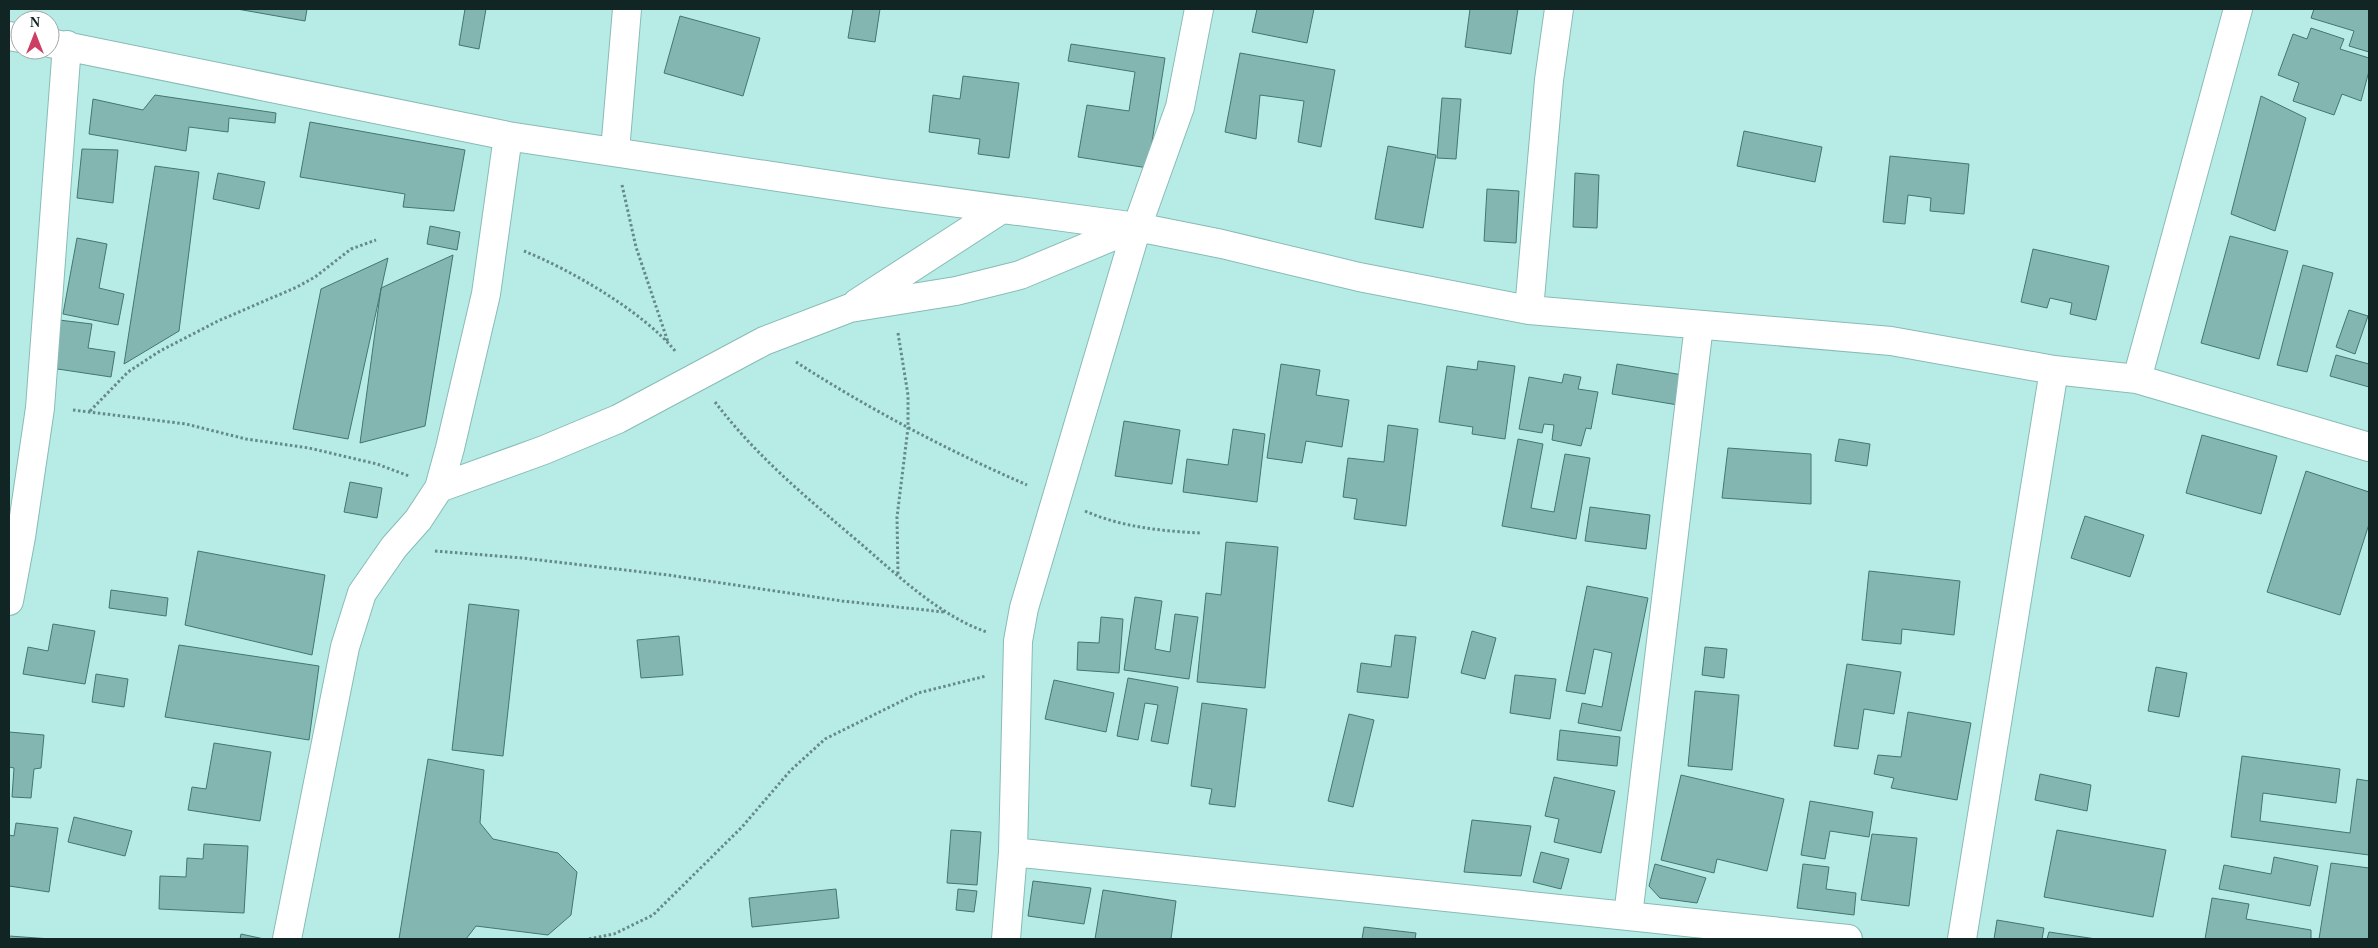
<svg xmlns="http://www.w3.org/2000/svg" width="2378" height="948" viewBox="0 0 2378 948" font-family="'Times New Roman',serif">
<rect width="100%" height="100%" fill="#b7ece6"/>
<path fill="#83b6b1" stroke="#447571" d="M237 9H307L305 21Z
M465 9H486L479 49 459 45Z
M853 9H880L875 42 848 38Z
M1257 9H1314L1307 43 1252 32Z
M1470 9H1518L1511 54 1465 47Z
M2314 9H2369V52L2349 46 2354 31 2311 18Z
M680 16 760 38 743 96 664 73Z
M2311 28 2344 39 2340 49 2369 58V71L2361 101 2342 94 2334 115 2293 101 2299 83 2278 75 2293 34 2307 39Z
M1071 44 1165 58 1148 168 1078 157 1087 105 1129 111 1135 72 1068 61Z
M1240 53 1335 70 1321 147 1298 142 1304 101 1260 95 1256 139 1225 132Z
M963 76 1019 83 1009 158 978 154 980 139 929 132 933 95 960 99Z
M155 95 276 113 275 123 229 118 228 132 189 127 186 151 89 134 93 99 143 110Z
M2261 96 2306 118 2275 231 2231 214Z
M1442 98 1461 99 1456 159 1437 158Z
M310 122 465 150 454 211 403 207 405 194 300 177Z
M1744 131 1822 147 1815 182 1737 166Z
M1388 146 1436 155 1423 228 1375 219Z
M82 149 118 150 113 203 77 198Z
M1890 156 1969 164 1964 214 1930 211 1931 198 1908 195 1905 224 1883 222Z
M155 166 199 172 179 331 124 364Z
M218 173 265 182 259 209 213 199Z
M1575 173 1599 175 1597 228 1573 227Z
M1487 189 1519 191 1516 243 1484 241Z
M430 226 460 232 457 250 427 244Z
M2230 236 2288 251 2259 359 2201 343Z
M77 238 107 244 99 288 124 294 118 325 63 314Z
M2033 249 2109 266 2096 320 2070 314 2072 303 2050 298 2047 308 2021 302Z
M453 255 425 426 360 443 381 288Z
M388 258 348 439 293 429 321 289Z
M2303 265 2333 273 2307 372 2277 365Z
M2349 310 2368 316 2355 354 2336 347Z
M59 320 92 324 88 348 115 352 111 377 51 368Z
M2336 355 2369 364V387L2330 376Z
M1478 361 1515 366 1505 439 1472 434 1473 427 1439 422 1447 366 1477 370Z
M1281 364 1320 370 1316 395 1349 400 1342 447 1306 441 1302 463 1267 458Z
M1617 364 1683 375 1678 405 1612 394Z
M1564 374 1581 377 1578 389 1598 392 1591 429 1586 428 1581 446 1552 440 1554 425 1544 424 1542 433 1519 429 1529 377 1562 383Z
M1124 421 1180 430 1172 484 1115 476Z
M1388 425 1418 429 1406 526 1354 519 1357 499 1343 497 1348 458 1384 462Z
M1233 429 1265 434 1257 502 1183 492 1187 459 1228 465Z
M2202 435 2277 456 2261 514 2186 493Z
M1518 439 1543 444 1531 508 1554 512 1565 454 1590 458 1576 539 1502 526Z
M1839 439 1870 444 1867 466 1835 461Z
M1728 448 1811 454V504L1722 498Z
M2306 471 2369 492V524L2340 615 2267 592Z
M350 482 382 488 377 518 344 512Z
M1590 507 1650 515 1646 549 1585 541Z
M2085 516 2144 535 2130 577 2071 558Z
M1226 542 1278 547 1265 688 1197 682 1206 593 1221 595Z
M198 551 325 575 312 655 185 625Z
M1869 571 1960 581 1954 635 1902 629 1901 644 1862 640Z
M1587 586 1648 598 1621 731 1578 723 1582 703 1602 707 1612 653 1594 649 1585 694 1566 691Z
M111 590 168 598 166 616 109 608Z
M1135 597 1162 601 1155 649 1170 652 1175 614 1198 617 1189 679 1124 670Z
M469 604 519 610 503 756 452 750Z
M1101 617 1123 619 1119 673 1077 670 1078 642 1099 643Z
M53 624 95 631 85 684 23 674 28 647 48 651Z
M1472 631 1496 638 1485 679 1461 673Z
M1395 635 1416 637 1408 698 1357 692 1361 663 1391 667Z
M679 636 683 675 641 678 637 640Z
M179 645 319 666 309 740 165 717Z
M1705 647 1727 649 1724 678 1702 675Z
M1847 664 1901 672 1894 714 1864 709 1858 749 1834 746Z
M2156 667 2187 673 2179 717 2148 711Z
M96 674 128 679 124 707 92 702Z
M1515 675 1556 679 1550 719 1510 713Z
M1128 678 1178 687 1168 744 1151 741 1158 705 1145 703 1138 740 1117 736Z
M1054 680 1114 693 1106 732 1045 719Z
M1695 691 1739 695 1732 770 1688 766Z
M1202 703 1247 709 1235 807 1209 804 1212 789 1191 786Z
M1908 712 1971 723 1957 800 1891 788 1894 778 1874 774 1878 755 1901 757Z
M1349 714 1374 720 1353 807 1328 801Z
M1560 730 1620 737 1617 766 1557 760Z
M9 732 44 735 41 768 34 769 31 798 12 797 14 768 9 767Z
M214 743 271 752 260 821 188 810 192 787 206 789Z
M2242 756 2340 769 2336 803 2263 793 2260 821 2350 833 2357 779 2369 781V855L2231 837Z
M428 759 484 770 480 823 493 839 558 853 577 872 571 915 548 935 476 926 466 939H399Z
M2040 774 2091 785 2087 811 2035 800Z
M1681 775 1784 799 1767 871 1717 859 1714 873 1661 860Z
M1554 777 1615 791 1601 853 1554 842 1559 819 1545 816Z
M1810 801 1873 812 1869 837 1830 831 1825 859 1801 855Z
M74 817 132 831 125 856 68 842Z
M1472 820 1531 826 1521 876 1464 872Z
M16 823 58 828 49 892 9 886V835L14 836Z
M951 830 981 832 977 885 947 883Z
M2057 830 2166 850 2153 917 2044 897Z
M1872 834 1917 838 1909 906 1861 900Z
M204 844 248 846 244 913 159 909 160 876 186 877 187 858 203 859Z
M1541 852 1569 859 1561 889 1533 882Z
M2274 857 2318 866 2310 906 2219 889 2224 865 2271 874Z
M2331 863 2369 868V939H2319Z
M1655 864 1706 878 1697 903 1660 898 1649 886Z
M1803 864 1829 867 1826 889 1856 893 1854 915 1797 908Z
M1033 881 1091 888 1084 924 1028 916Z
M836 889 839 918 752 927 749 898Z
M958 889 977 891 974 912 956 910Z
M1103 890 1176 901 1171 939H1095Z
M2212 898 2249 904 2246 919 2311 930V939H2205Z
M1997 920 2044 928 2042 939H1994Z
M1364 927 1416 933 1415 939H1362Z
M2049 932 2096 939H2047Z
M241 934 264 939H240Z
M9 936 51 939H9Z"/>
<g fill="none" stroke-linecap="round" stroke-linejoin="round">
<defs>
<path id="minor" d="M9 36 20 38
M50 43 508 136 884 193 1137 227 1222 244 1359 277 1529 310 1891 341 2054 370 2137 379 2369 447
M615 151 627 9
M857 303 1002 209
M1529 310 1549 80 1559 9
M2137 379 2238 9
M439 488 544 450 618 419 764 341 850 308 956 291 1020 275 1135 227
M9 601 21 537 40 408 67 45
M1013 852 1848 939
M1628 916 1699 325
M287 939 345 647 362 593 394 547 418 520 439 488 450 448 486 294 508 136
M1006 939 1013 852 1018 641 1024 608 1137 227 1180 107 1199 9
M1962 939 2054 370"/>
</defs>
<use href="#minor" stroke="#88bbb6" stroke-width="30"/>
<path stroke="#668b87" stroke-width="3" stroke-dasharray="2.5 2.5" stroke-linecap="butt" d="M622 185 636 247 668 342
M524 251C571 270 644 312 676 352
M898 333 908 395V428L897 517 898 575
M796 362C869 409 947 450 1027 485
M715 402C758 458 806 497 860 543 896 574 941 617 987 632
M73 410 186 424 246 439 309 448 377 464 409 476
M90 411 128 372 160 351 218 321 297 287 315 277 351 249 376 240
M1085 511C1121 527 1161 531 1200 533
M435 551 522 558 668 575 842 601 944 612
M589 939 614 934 653 915 742 827 790 771 825 739 918 693 986 676"/>
<use href="#minor" stroke="#fff" stroke-width="28"/>
</g>
<rect width="2378" height="948" fill="none" stroke="#112624" stroke-width="20"/>
<g transform="translate(35 35)"><circle r="24" fill="#ffffff" stroke="#a0a8a7"/>
<path d="M0-4L9 19L0 12L-9 19Z" fill="#cd3e65"/>
<text y="-8" font-size="14" font-weight="bold" text-anchor="middle" fill="#112624">N</text>
</g>
</svg>
